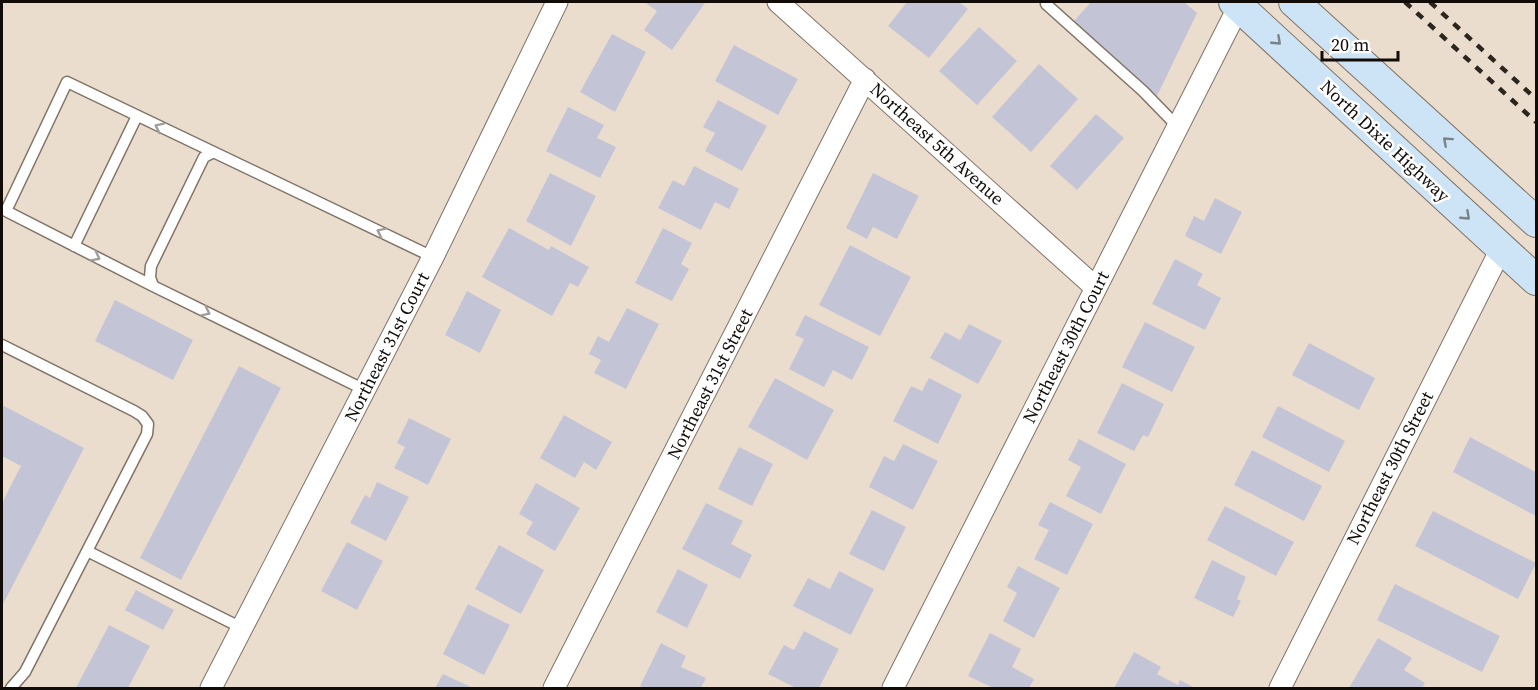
<svg xmlns="http://www.w3.org/2000/svg" width="1538" height="690" viewBox="0 0 1538 690" font-family="'Source Serif 4',serif">
<rect width="100%" height="100%" fill="#ebddcd"/>
<path fill="#c3c5d7" d="M644 2H703L705 3 672 50 644 30 657 11Z
M907 2H959L968 9 929 58 888 26Z
M1091 2H1184L1197 13 1157 96 1074 21Z
M979 27 1017 61 977 105 939 71Z
M612 34 646 52 615 112 580 92Z
M734 45 798 79 778 115 715 81Z
M1039 64 1078 99 1031 152 992 117Z
M718 100 767 126 742 171 705 151 715 133 703 127Z
M568 107 604 125 597 138 616 147 600 178 546 151Z
M1096 114 1124 138 1077 190 1050 166Z
M694 166 739 189 729 209 715 202 701 230 658 208 673 180 684 186Z
M550 173 596 196 571 246 526 221Z
M873 173 919 196 897 239 873 227 867 239 846 228Z
M1215 198 1242 212 1221 254 1185 236 1194 216 1204 221Z
M509 228 549 250 551 246 589 267 578 287 570 283 552 316 482 277Z
M663 228 692 243 681 264 689 269 672 301 635 283Z
M850 245 911 277 880 336 819 305Z
M1175 259 1203 274 1197 285 1221 298 1205 330 1152 304Z
M467 291 501 310 480 353 445 335Z
M115 300 193 340 173 380 95 341Z
M627 308 659 324 626 389 594 373 601 360 589 354 598 336 609 342Z
M805 315 869 347 852 380 833 370 824 387 789 369 804 339 795 335Z
M1145 322 1195 347 1172 392 1122 367Z
M969 324 1002 341 978 384 930 358 945 332 960 340Z
M1309 343 1375 378 1359 410 1292 375Z
M239 366 281 388 181 580 140 558Z
M775 378 834 410 807 460 748 427Z
M929 378 962 395 938 444 893 421 911 386 922 391Z
M1122 383 1164 404 1148 437 1143 435 1134 451 1097 433Z
M2 405 84 448 2 606V503L21 466 2 456Z
M1278 406 1345 441 1329 472 1262 437Z
M564 415 612 442 596 470 584 462 575 478 540 458Z
M409 418 451 439 428 485 394 468 405 447 397 443Z
M1470 437 1536 472V516L1453 472Z
M1079 439 1126 464 1101 514 1066 496 1081 467 1068 460Z
M903 444 938 461 913 510 869 487 884 456 894 461Z
M739 447 773 464 752 506 718 489Z
M1252 450 1322 486 1304 521 1234 485Z
M377 482 409 497 386 541 350 523 365 495 370 498Z
M536 483 580 508 555 551 526 534 533 522 519 514Z
M1050 502 1093 524 1067 575 1034 559 1049 530 1038 525Z
M706 503 743 521 731 544 752 555 740 579 682 549Z
M1225 506 1294 542 1276 576 1207 540Z
M872 510 906 527 884 571 849 554Z
M1433 511 1536 563 1518 599 1415 546Z
M347 542 383 561 357 610 321 591Z
M499 545 544 570 521 614 475 589Z
M1212 560 1246 577 1237 599 1241 601 1233 617 1194 598Z
M1018 566 1060 588 1034 638 1003 621 1017 593 1007 587Z
M678 569 708 585 687 628 656 612Z
M839 571 874 589 851 635 793 606 808 578 830 589Z
M1395 584 1500 636 1482 672 1377 620Z
M136 590 174 610 163 630 125 610Z
M468 604 510 625 484 675 443 654Z
M109 625 150 646 128 688H76Z
M804 631 839 649 819 688H796L768 674 784 645 794 650Z
M990 633 1021 649 1012 667 1034 679 1029 688H993L968 676Z
M1378 638 1412 658 1404 670 1425 683 1422 688H1349Z
M661 643 686 656 681 667 706 678 701 688H646L640 686Z
M1134 652 1161 667 1157 674 1178 685 1180 680 1195 688H1114Z
M443 674 473 688H435Z"/>
<g fill="none" stroke-linecap="round" stroke-linejoin="round">
<defs>
<path id="lane" d="M1048 2 1046 4 1143 91 1178 127
M74 246 137 116
M153 286 150 277 151 266 204 157 212 153
M2 345 134 411 142 416 148 424 147 434 25 672 11 688
M365 390 153 286 6 211 67 82 433 257
M87 551 242 628"/>
<path id="street" d="M778 2 1096 288
M211 688 433 257 557 2
M554 688 865 79
M893 688 1239 6
M1280 688 1501 249"/>
<path id="secondary" d="M1234 2 1536 280
M1294 2 1536 222"/>
</defs>
<use href="#lane" stroke="#807366" stroke-width="13"/>
<use href="#street" stroke="#807366" stroke-width="23"/>
<use href="#secondary" stroke="#807366" stroke-width="32"/>
<use href="#lane" stroke="#fff" stroke-width="10"/>
<use href="#street" stroke="#fff" stroke-width="21"/>
<use href="#secondary" stroke="#cce4f6" stroke-width="30"/>
<path stroke="#2b251e" stroke-width="4.5" stroke-dasharray="8 8" stroke-linecap="butt" d="M1405 2 1536 122
M1430 2 1536 99"/>
</g>
<defs><path id="oneway-chevron" d="M-2-3.5L2.5 0L-2 3.5" fill="none" stroke-width="1.6" stroke-linecap="round" stroke-linejoin="round" transform="scale(1.5)"/></defs>
<g stroke="#78838a">
<use href="#oneway-chevron" transform="translate(1277 41) rotate(43)"/>
<use href="#oneway-chevron" transform="translate(1447 141) rotate(-138)"/>
<use href="#oneway-chevron" transform="translate(1466 216) rotate(43)"/>
</g>
<g stroke="#a09e9c">
<use href="#oneway-chevron" transform="translate(159 127) rotate(-154)"/>
<use href="#oneway-chevron" transform="translate(381 232) rotate(-154)"/>
<use href="#oneway-chevron" transform="translate(96 257) rotate(27)"/>
<use href="#oneway-chevron" transform="translate(206 312) rotate(26)"/>
</g>
<g text-anchor="middle" stroke-width="5" stroke-linejoin="round" paint-order="stroke">
<g font-size="18" fill="#110c07" stroke="#fff">
<text transform="translate(1385 141) rotate(43)" y="6">North Dixie Highway</text>
<text transform="translate(937 144) rotate(42)" y="6">Northeast 5th Avenue</text>
<text transform="translate(387 347) rotate(-63)" y="6">Northeast 31st Court</text>
<text transform="translate(1066 347) rotate(-63)" y="6">Northeast 30th Court</text>
<text transform="translate(710 384) rotate(-63)" y="6">Northeast 31st Street</text>
<text transform="translate(1390 468) rotate(-63)" y="6">Northeast 30th Street</text>
</g>
</g>
<rect width="1538" height="690" fill="none" stroke="#110c07" stroke-width="6"/>
<path d="M1322 51v9h76v-9" fill="none" stroke="#110c07" stroke-width="3"/>
<text x="1331" y="51" font-size="18" fill="#110c07" stroke="#ffffff" stroke-width="4.5" paint-order="stroke">20 m</text>
</svg>
